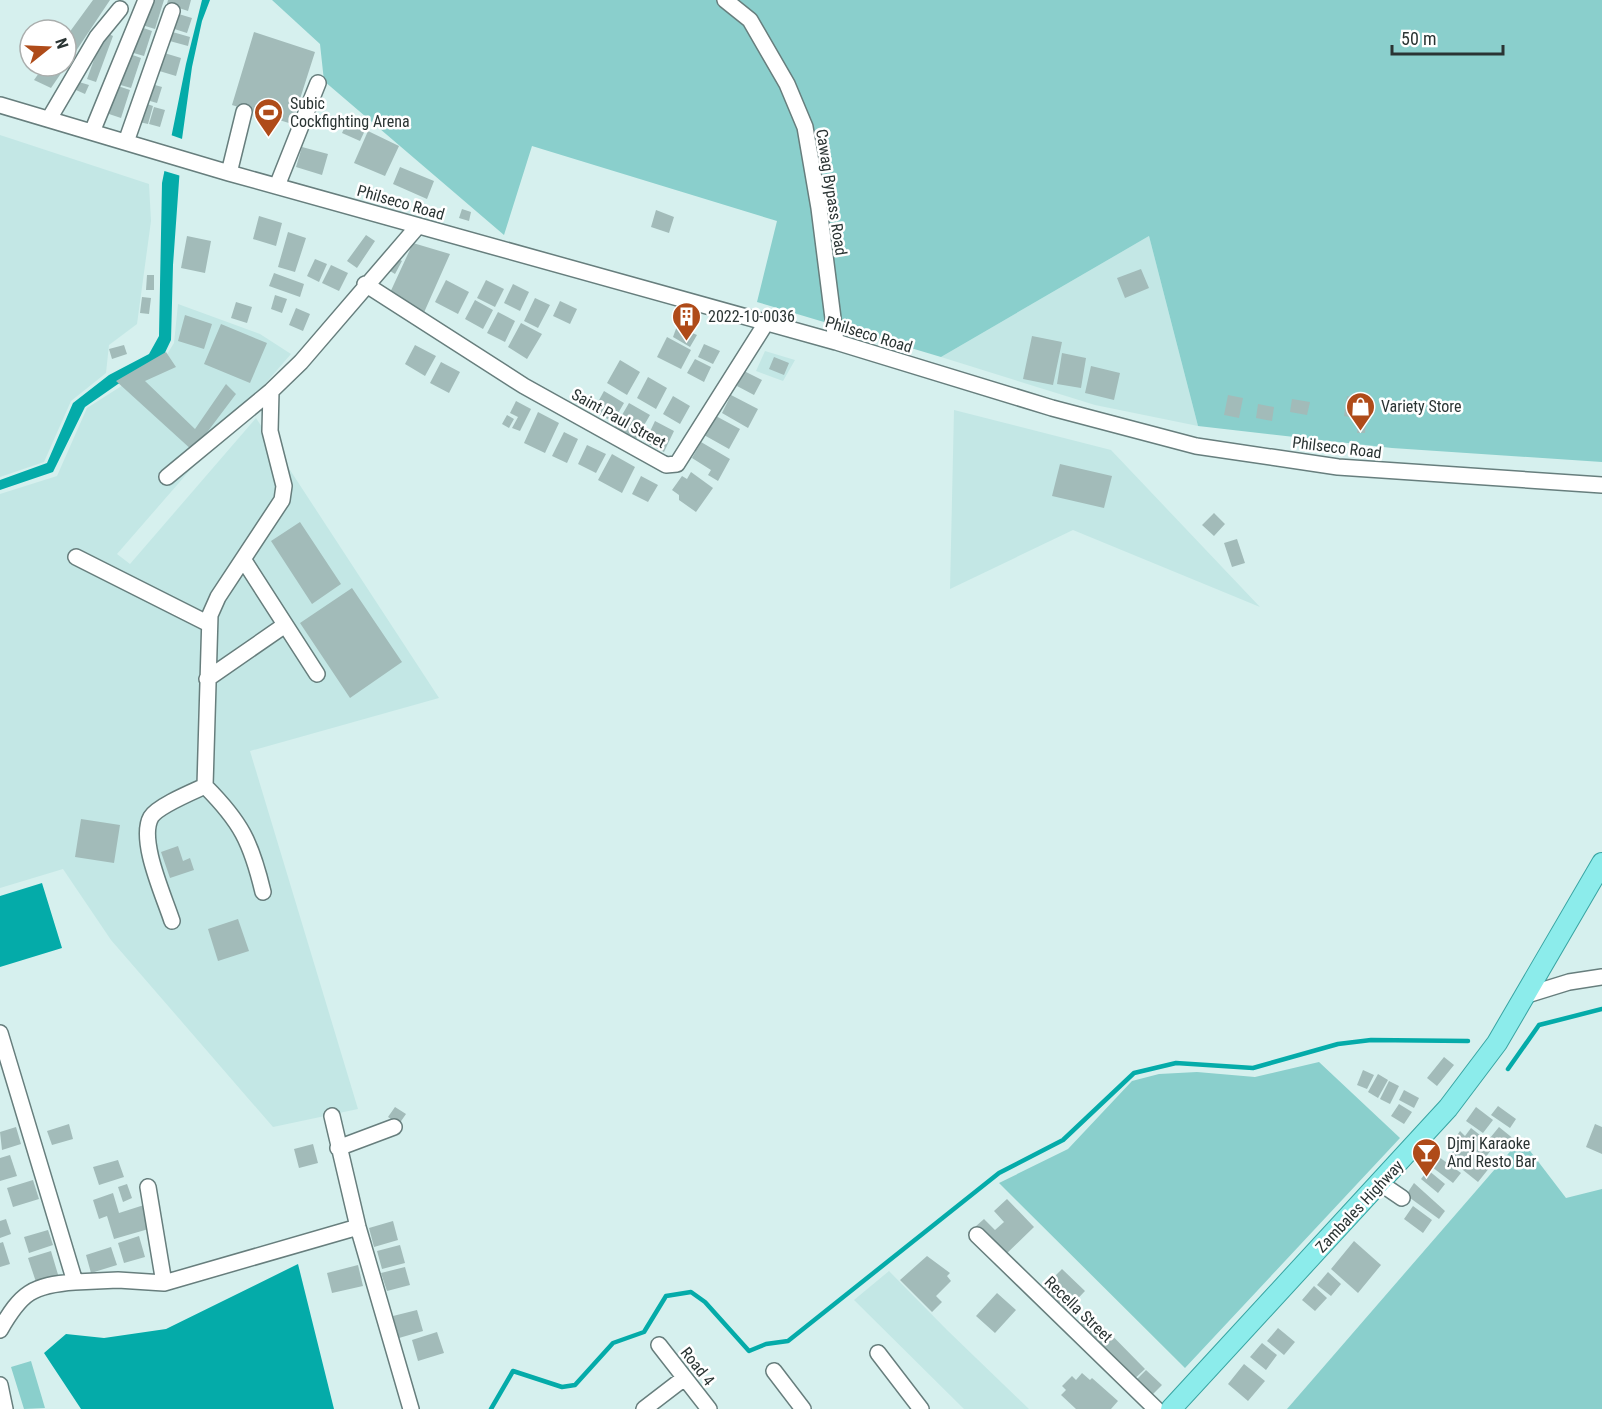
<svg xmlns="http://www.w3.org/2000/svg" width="1602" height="1409" viewBox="0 0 1602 1409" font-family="'Roboto Condensed',sans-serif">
<rect width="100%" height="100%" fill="#d6f0ee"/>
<path fill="#c3e7e5" d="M0 135 149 184 151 221 137 324 109 345 106 373 71 401 44 462 0 477Z
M1149 236 1198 426 1095 405 941 357Z
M178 304 260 334 291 354 117 554 130 564 256 418 439 698 250 751 358 1109 273 1127 111 940 63 869 0 888V494L57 476 87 408 164 359 174 343Z
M765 351 795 360 783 381 756 371Z
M954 410 1111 450 1260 607 1073 530 950 589Z
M889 1271 947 1330 1029 1409H964L854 1300Z"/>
<path fill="#8acfcc" d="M272 0H1602V462L1392 448 1198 426 1149 236 941 357 757 302 777 221 532 146 504 235 324 81 320 44Z
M1319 1062 1400 1138 1185 1368 999 1183 1068 1149 1132 1081 1159 1074 1197 1072 1255 1077Z
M1521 1139 1566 1198 1602 1189V1409H1287Z
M31 1361 45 1408 24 1409 11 1367Z"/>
<path fill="#04aba9" d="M202 0H210L202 21 192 67 182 139 173 265 171 340 161 361 118 384 85 407 53 472 0 490V480L47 463 73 403 109 375 149 354 159 336 162 183 186 64Z
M42 883 62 948 0 967V896Z
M298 1264 334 1409H81L44 1353 66 1334 104 1338 166 1329Z"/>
<path fill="#d6f0ee" d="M168 134 185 140 181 176 161 170Z"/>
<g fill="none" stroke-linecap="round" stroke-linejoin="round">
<path stroke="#04aba9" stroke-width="4.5" d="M1508 1069 1539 1025 1602 1009
M491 1409 513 1371 562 1387 575 1385 613 1343 644 1332 666 1296 691 1292 705 1302 749 1351 766 1344 788 1341 999 1173 1063 1140 1134 1073 1176 1063 1253 1068 1338 1044 1371 1040 1468 1041"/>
</g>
<path fill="#a2bbb9" d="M93 0H110L66 66V37Z
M150 0H164L155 29 142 25Z
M168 0H191L188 11 167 4Z
M172 12 192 18 187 33 168 27Z
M138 26 152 31 144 56 130 52Z
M169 31 190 37 188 46 166 40Z
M104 32 113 36 96 82 87 79Z
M254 32 315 52 292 124 232 105Z
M161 52 181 58 176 76 156 70Z
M127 53 141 58 131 88 117 84Z
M44 66H66L51 88 34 80Z
M79 82 89 85 85 94 76 90Z
M148 83 162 87 157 103 143 99Z
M115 85 130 90 121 118 106 113Z
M141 102 153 106 148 124 135 121Z
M154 107 165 110 160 127 149 124Z
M350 116 368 124 360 141 342 133Z
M368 131 399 146 385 176 354 163Z
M302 147 328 154 322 175 296 167Z
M400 167 434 181 427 199 393 184Z
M462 209 471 212 469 221 459 218Z
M656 210 674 217 669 233 651 227Z
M259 216 282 223 276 246 253 239Z
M288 232 306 238 295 272 278 267Z
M366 235 375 241 357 268 347 261Z
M187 236 211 241 205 273 181 268Z
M413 243 450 254 422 317 388 297Z
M392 255 402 261 395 274 385 268Z
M315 259 327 264 319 282 307 276Z
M331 265 348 273 339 291 322 283Z
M1141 269 1149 288 1125 298 1117 278Z
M274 273 304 284 300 297 269 286Z
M147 275H154V290H146Z
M446 280 469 292 458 314 435 302Z
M486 280 504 289 495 307 477 298Z
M513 284 529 292 520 311 504 303Z
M275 295 287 299 282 313 271 309Z
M142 297 151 298 149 314 140 313Z
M535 298 550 305 538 328 524 321Z
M475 300 493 310 483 329 465 319Z
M560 301 577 309 570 324 553 316Z
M236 302 252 307 247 323 231 318Z
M296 308 310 314 303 331 289 325Z
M498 312 515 321 505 342 487 333Z
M185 315 212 324 204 349 178 341Z
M521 323 542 334 527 359 508 347Z
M221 324 267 343 250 383 204 364Z
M677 326 697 335 690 347 673 337Z
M1032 336 1062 342 1053 385 1023 379Z
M667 337 691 350 681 369 657 357Z
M704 344 720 351 713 364 698 357Z
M124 345 127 354 112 359 109 349Z
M415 345 436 356 425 376 405 364Z
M166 352 176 367 145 381 195 429 226 384 236 394 193 451 116 381Z
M1062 353 1086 358 1081 388 1057 384Z
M774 357 789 363 784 375 769 369Z
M695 359 711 367 704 382 687 373Z
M620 360 640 372 627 395 607 383Z
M441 362 460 372 449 393 430 383Z
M1091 366 1120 373 1114 400 1085 393Z
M744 371 762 380 754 395 737 386Z
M648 377 667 388 656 409 637 398Z
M604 391 624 403 613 422 593 411Z
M731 395 758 409 748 428 722 413Z
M1228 395 1243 398 1239 418 1224 415Z
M673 396 690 406 680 424 663 414Z
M1347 396 1362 399 1359 419 1344 416Z
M1292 399 1310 402 1307 415 1290 412Z
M516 401 531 409 520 431 512 428 518 417 510 413Z
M629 403 650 415 636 439 615 427Z
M1258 404 1274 407 1272 421 1256 418Z
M538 412 559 423 545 453 524 443Z
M507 415 514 419 509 428 502 424Z
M714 415 740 429 729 449 704 435Z
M655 421 674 431 664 452 645 442Z
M1358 422 1366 423 1365 433H1357Z
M564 432 578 439 567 463 552 456Z
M701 442 730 459 718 481 708 475 711 470 692 458Z
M587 445 606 454 596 473 578 464Z
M612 454 635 467 622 493 598 480Z
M1060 464 1112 476 1104 508 1052 496Z
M691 472 713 488 696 512 679 500V495L672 490 682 476 687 479Z
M641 476 658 485 648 502 632 494Z
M1214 513 1225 524 1214 536 1202 525Z
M300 522 341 584 312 604 271 541Z
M1237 539 1245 563 1232 567 1224 543Z
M352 588 402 662 350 698 300 623Z
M81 819 120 825 114 863 75 857Z
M178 846 183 861 190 858 194 870 170 878 161 852Z
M238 919 249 951 218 961 208 929Z
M1444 1057 1454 1065 1437 1086 1427 1078Z
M1363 1070 1374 1075 1367 1089 1357 1085Z
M1378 1074 1388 1080 1378 1098 1368 1092Z
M1389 1081 1399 1086 1390 1104 1380 1099Z
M1404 1090 1419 1098 1414 1108 1399 1100Z
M1399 1104 1412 1112 1404 1124 1391 1116Z
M1498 1106 1516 1119 1510 1128 1491 1115Z
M395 1107 406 1114 399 1124 388 1117Z
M1476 1107 1493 1120 1483 1133 1466 1121Z
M69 1124 73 1139 52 1145 47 1131Z
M1595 1124 1602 1127V1154L1586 1147Z
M16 1127 21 1144 2 1150 0 1132Z
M1499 1127 1515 1140 1505 1151 1490 1138Z
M1471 1128 1494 1146 1485 1158 1456 1137 1460 1131 1465 1136Z
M1459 1143 1490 1167 1478 1182 1448 1158Z
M313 1144 318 1163 299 1168 294 1149Z
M10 1155 17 1176 0 1181V1158Z
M1439 1157 1461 1173 1453 1183 1432 1167Z
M118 1160 124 1177 99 1185 93 1167Z
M1428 1170 1445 1184 1438 1193 1421 1179Z
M33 1180 39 1199 13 1207 7 1188Z
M1414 1183 1445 1211 1439 1219 1406 1195Z
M127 1184 132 1198 123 1202 118 1187Z
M113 1193 119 1213 144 1205 152 1228 114 1239 107 1216 99 1219 93 1200Z
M1007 1199 1034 1227 1003 1257 975 1227 984 1219 995 1230 1004 1222 994 1211Z
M1413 1206 1432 1220 1423 1233 1404 1219Z
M6 1219 11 1234 0 1238V1221Z
M393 1221 398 1240 374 1247 369 1228Z
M48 1230 53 1245 29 1253 24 1237Z
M139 1236 145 1257 124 1263 118 1243Z
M1354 1241 1381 1265 1358 1293 1331 1269Z
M3 1242 10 1264 0 1267V1243Z
M400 1245 405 1263 382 1269 377 1251Z
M111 1247 117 1265 91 1273 86 1255Z
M51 1251 59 1278 37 1285 28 1258Z
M927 1256 950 1273 947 1276 951 1281 936 1296 942 1302 932 1312 900 1280Z
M358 1265 363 1286 332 1293 327 1273Z
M405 1267 410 1285 387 1291 381 1273Z
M1062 1269 1085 1291 1064 1313 1041 1290Z
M1328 1272 1341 1284 1331 1296 1317 1285Z
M1314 1286 1327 1298 1315 1311 1302 1300Z
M997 1293 1016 1310 995 1333 976 1316Z
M417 1310 423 1331 399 1338 393 1316Z
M1090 1313 1145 1369 1130 1383 1076 1328Z
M1278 1328 1295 1342 1284 1355 1267 1341Z
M437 1332 444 1353 418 1361 412 1340Z
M1262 1343 1277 1355 1266 1370 1250 1357Z
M1244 1364 1265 1381 1248 1401 1228 1384Z
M1146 1370 1162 1385 1148 1399 1132 1384Z
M1082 1373 1090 1380 1092 1378 1118 1401 1111 1409H1076L1061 1395 1066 1390 1062 1386 1072 1376 1076 1380Z"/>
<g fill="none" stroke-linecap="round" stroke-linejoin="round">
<defs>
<path id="minor" d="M725 0 750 20 787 84 805 127 819 208 836 342
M0 105 229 173 836 342 1052 408 1196 446 1338 467 1602 485
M49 119 97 37 120 9
M92 132 146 0
M126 142 172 11
M229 173 244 112
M277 186 318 83
M365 284 524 386 666 465 677 464 766 323
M167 477 271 391 301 362 418 226
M76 557 209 624
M243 559 317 674
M207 679 285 625
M205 786C241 822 251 842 263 892
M172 921C164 896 138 840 151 817 158 806 192 792 205 786L210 615 218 597 282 500 284 486 270 431 271 391
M1527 995 1569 982 1602 977
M0 1033 75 1282C32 1285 21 1293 0 1330
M332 1116 358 1227 411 1409
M338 1148 394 1127
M1380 1183 1402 1198
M148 1187 164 1283
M977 1235 1156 1409
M75 1282 118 1280 164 1283 358 1227
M659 1345 709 1409
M878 1353 921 1409
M774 1371 803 1409
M0 1385 5 1409
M644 1409 683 1379"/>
<path id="major" d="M1171 1409 1448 1108 1497 1043 1602 863"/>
</defs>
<use href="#minor" stroke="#677e7d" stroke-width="18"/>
<use href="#major" stroke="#38a4a2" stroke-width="22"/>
<use href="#minor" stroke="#fff" stroke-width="15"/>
<use href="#major" stroke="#8ceceb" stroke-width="20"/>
</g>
<defs>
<symbol id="stadium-pin" viewBox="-11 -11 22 30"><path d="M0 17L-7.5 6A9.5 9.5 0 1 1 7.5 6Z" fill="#af4b19" stroke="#fff"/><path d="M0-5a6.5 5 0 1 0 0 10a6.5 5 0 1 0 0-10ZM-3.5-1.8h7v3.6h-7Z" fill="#fff"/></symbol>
<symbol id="building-pin" viewBox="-11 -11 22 30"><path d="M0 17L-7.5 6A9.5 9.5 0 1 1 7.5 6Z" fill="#af4b19" stroke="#fff"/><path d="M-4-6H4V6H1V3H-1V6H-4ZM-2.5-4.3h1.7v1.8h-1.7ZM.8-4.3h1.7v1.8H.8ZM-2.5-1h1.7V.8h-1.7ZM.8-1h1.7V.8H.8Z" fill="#fff"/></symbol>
<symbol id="shop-pin" viewBox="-11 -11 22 30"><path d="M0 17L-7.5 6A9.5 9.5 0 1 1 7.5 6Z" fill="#af4b19" stroke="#fff"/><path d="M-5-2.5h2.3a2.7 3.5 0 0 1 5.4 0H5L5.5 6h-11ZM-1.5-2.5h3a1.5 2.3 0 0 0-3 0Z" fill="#fff"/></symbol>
<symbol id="bar-pin" viewBox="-11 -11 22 30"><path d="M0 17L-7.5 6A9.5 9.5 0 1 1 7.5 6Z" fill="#af4b19" stroke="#fff"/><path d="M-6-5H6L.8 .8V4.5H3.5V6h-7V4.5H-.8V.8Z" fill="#fff"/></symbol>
</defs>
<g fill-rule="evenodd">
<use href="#stadium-pin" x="252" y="96" width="33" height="45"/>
<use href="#building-pin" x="670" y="300" width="33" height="45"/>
<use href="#shop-pin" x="1344" y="390" width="33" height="45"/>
<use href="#bar-pin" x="1410" y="1136" width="33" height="45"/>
</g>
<g text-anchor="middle" stroke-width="5" stroke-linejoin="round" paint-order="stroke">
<g font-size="16" fill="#2a3433" stroke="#fff" text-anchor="start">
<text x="290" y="109">Subic<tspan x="290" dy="18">Cockfighting Arena</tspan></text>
<text x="708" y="322">2022-10-0036</text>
<text x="1381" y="412">Variety Store</text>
<text x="1447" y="1149">Djmj Karaoke<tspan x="1447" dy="18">And Resto Bar</tspan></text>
</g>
<g font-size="16" fill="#2a3433" stroke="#fff">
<text transform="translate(832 192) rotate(81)" y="6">Cawag Bypass Road</text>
<text transform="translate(401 202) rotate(16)" y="6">Philseco Road</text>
<text transform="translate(869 334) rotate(17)" y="6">Philseco Road</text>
<text transform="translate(619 418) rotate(29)" y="6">Saint Paul Street</text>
<text transform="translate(1337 447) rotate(7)" y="6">Philseco Road</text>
<text transform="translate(1359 1206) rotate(-47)" y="6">Zambales Highway</text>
<text transform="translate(1079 1309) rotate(44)" y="6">Recella Street</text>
<text transform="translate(698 1366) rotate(52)" y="6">Road 4</text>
</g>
</g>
<g transform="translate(48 48) rotate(72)"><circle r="28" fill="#ffffff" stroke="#aaaead" stroke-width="1.5"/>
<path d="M0-4.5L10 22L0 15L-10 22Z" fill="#af4b19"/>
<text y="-9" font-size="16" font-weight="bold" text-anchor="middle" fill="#2a3433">N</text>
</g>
<path d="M1392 45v9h111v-9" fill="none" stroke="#2a3433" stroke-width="3"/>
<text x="1401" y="45" font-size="18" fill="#2a3433" stroke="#ffffff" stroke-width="4.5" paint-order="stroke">50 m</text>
</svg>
